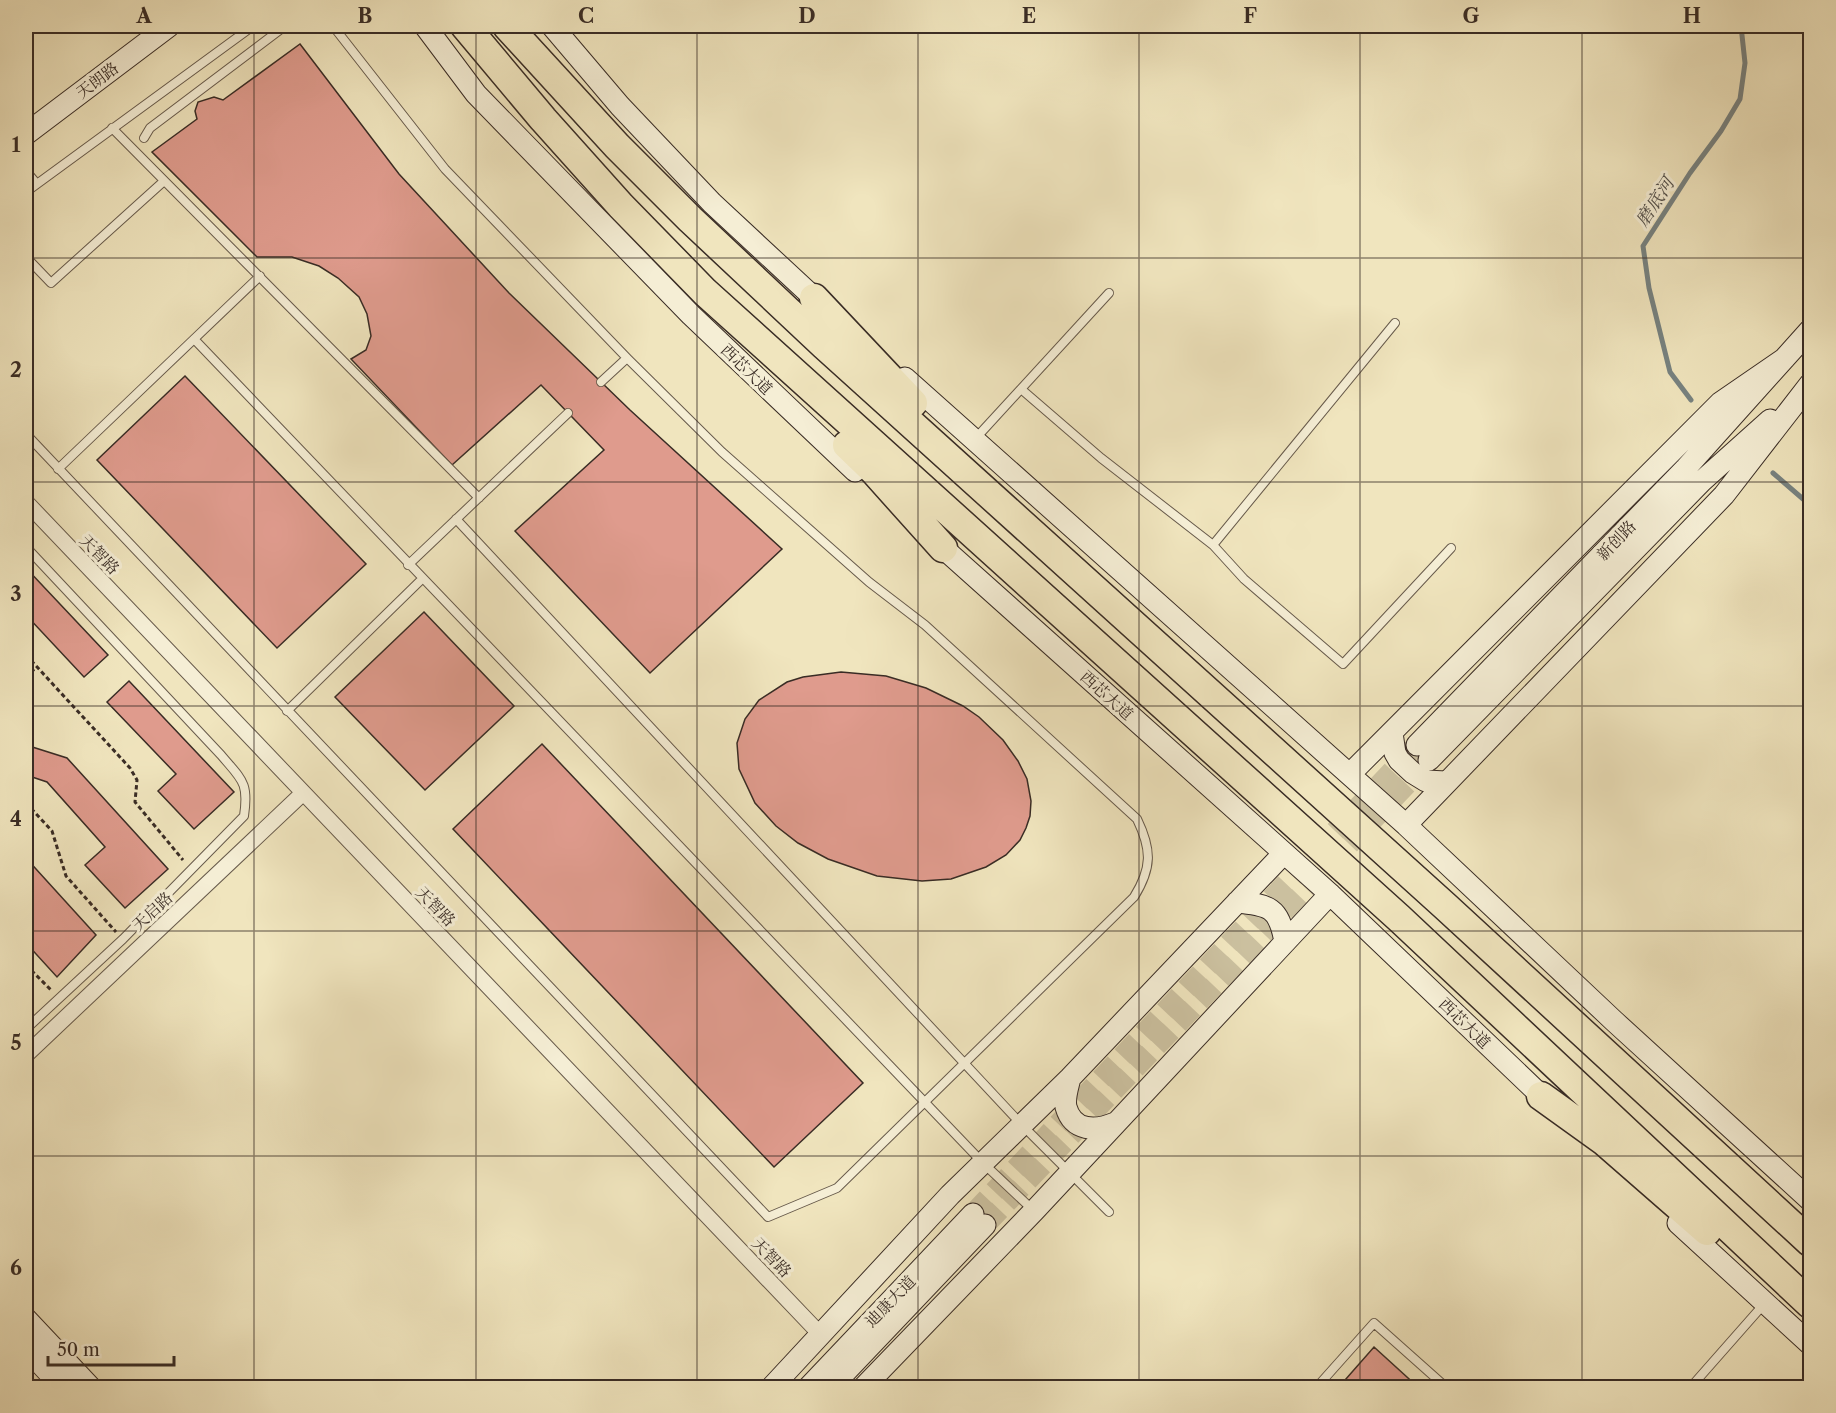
<svg xmlns="http://www.w3.org/2000/svg" width="1836" height="1413" viewBox="0 0 1836 1413" font-family="'Libre Caslon Text','Noto Serif SC',serif">
<rect width="100%" height="100%" fill="#f0e5be"/>
<filter id="stains"><feTurbulence type="fractalNoise" baseFrequency=".00333" numOctaves="4"/><feColorMatrix values="0 0 0 0 .2 0 0 0 0 .09 0 0 0 0 .02 0 0 0 .5 -.17"/></filter>
<radialGradient id="worn" r=".72"><stop offset=".6" stop-color="#630" stop-opacity="0"/><stop offset="1" stop-color="#630" stop-opacity=".3"/></radialGradient>
<g fill="none" stroke-linecap="round" stroke-linejoin="round">
<path stroke="#778280" stroke-width="5" d="M1691 400 1670 372 1649 288 1643 246 1690 173 1721 131 1740 99 1745 63 1741 26
M1773 473 1810 505"/>
</g>
<path fill="#df9b8d" stroke="#392c25" stroke-width="1.5" d="M300 44 399 174 509 293 630 410 782 549 650 673 515 531 604 450 541 385 452 465 351 359 366 350 371 336 367 314 359 297 338 278 319 266 292 257H257L152 152 197 119 195 111 198 102 214 97 223 100Z
M185 376 366 564 277 648 97 460Z
M26 568 108 655 84 677 26 615Z
M424 612 514 706 425 790 335 697Z
M841 672 886 676 926 688 963 706 979 717 1003 740 1018 761 1027 779 1031 801 1030 816 1026 828 1020 840 1006 855 986 867 951 879 922 881 877 876 828 859 798 843 776 826 755 803 739 769 737 743 745 719 759 700 787 682 803 677Z
M129 681 234 792 194 829 158 791 176 774 107 702Z
M542 744 863 1083 774 1167 453 829Z
M26 745 67 758 168 869 125 908 85 865 105 847 47 782 26 775Z
M26 858 96 935 57 977 26 943V918L33 911 26 903Z
M1374 1347 1419 1388H1338Z"/>
<g fill="none" stroke-linecap="round" stroke-linejoin="round">
<path stroke="#cbc09f" stroke-width="21" stroke-dasharray="21 10" stroke-linecap="butt" d="M973 1214 1417 745
M985 1225 1428 762"/>
<defs>
<path id="lane" d="M112 128 479 498
M144 138 150 128 285 26
M26 171 37 184
M26 192 253 26
M26 257 51 283 164 181
M194 339 983 1163 1034 1211
M601 382 627 358
M1021 389 1101 458 1213 545 1244 579 1343 664 1451 548
M26 434 768 1217 837 1188 1134 897C1152 868 1152 850 1137 819L925 625 869 582 722 452 627 358 445 169 333 26
M975 439 1109 293
M58 469 260 276
M456 519 1022 1125 1109 1212
M1213 545 1395 323
M26 547 221 755C242 780 249 782 244 816L123 939 26 1029
M408 565 568 413
M287 711 422 579
M1316 1388 1374 1323 1447 1388
M1690 1388 1764 1304"/>
<path id="street" d="M26 502 820 1334
M26 1055 303 793"/>
<path id="secondary" d="M425 26 476 94 691 315 855 471
M552 26 620 106 712 203 825 308
M26 134 169 26
M905 378 1406 825 1614 1021 1810 1200
M933 539 1330 894 1551 1105
M1392 733 1395 753 1399 760 1413 773 1426 781 1446 782
M1417 745 1686 468 1810 330
M1429 760 1702 481 1770 420
M1350 774 1720 403 1784 359
M1406 825 1724 495 1810 384
M1237 902C1269 905 1279 907 1285 942
M1070 1078C1068 1087 1064 1098 1066 1107 1073 1132 1096 1131 1115 1123
M1678 1223 1810 1344
M26 1319 91 1388
M26 1348 63 1388
M771 1388 950 1195 1070 1078 1284 853
M808 1388 973 1214
M830 1388 985 1225
M863 1388 1034 1211 1330 894"/>
<path id="highway" d="M465 26 543 119 621 206 705 292 1399 918 1810 1304
M507 26 617 146 690 219 824 345 1445 906 1810 1242
M814 298 913 403
M847 445 874 471 943 548
M1541 1096 1605 1142 1707 1231"/>
</defs>
<use href="#lane" stroke="#675a4b" stroke-width="10"/>
<use href="#street" stroke="#675a4b" stroke-width="17"/>
<use href="#secondary" stroke="#392c25" stroke-width="23"/>
<use href="#highway" stroke="#392c25" stroke-width="31"/>
<path stroke="#392c25" stroke-width="3" stroke-dasharray="4.5 3" stroke-linecap="butt" d="M26 655 130 768 137 780 135 802 183 860
M26 678 36 667
M26 803 52 831 66 876 116 932
M26 965 52 991"/>
<use href="#lane" stroke="#f5eed5" stroke-width="8"/>
<use href="#street" stroke="#f5eed5" stroke-width="15"/>
<use href="#secondary" stroke="#f5eed5" stroke-width="21"/>
<use href="#highway" stroke="#f0e5be" stroke-width="28"/>
</g>
<path fill="none" stroke="#392c25" stroke-width="1.5" stroke-opacity="0.55" d="M254 26V1388M476 26V1388M697 26V1388M918 26V1388M1139 26V1388M1360 26V1388M1582 26V1388M26 258H1810M26 482H1810M26 706H1810M26 931H1810M26 1156H1810"/>
<g text-anchor="middle" stroke-width="6" stroke-linejoin="round" paint-order="stroke">
<g font-size="16" fill="#392c25" stroke="#f5eed5">
<text transform="translate(97 80) rotate(-37)" y="6">天朗路</text>
<text transform="translate(747 369) rotate(44)" y="6">西芯大道</text>
<text transform="translate(1616 540) rotate(-46)" y="6">新创路</text>
<text transform="translate(100 554) rotate(46)" y="6">天智路</text>
<text transform="translate(1107 695) rotate(42)" y="6">西芯大道</text>
<text transform="translate(436 906) rotate(46)" y="6">天智路</text>
<text transform="translate(152 911) rotate(-43)" y="6">天启路</text>
<text transform="translate(1465 1023) rotate(44)" y="6">西芯大道</text>
<text transform="translate(772 1257) rotate(46)" y="6">天智路</text>
<text transform="translate(890 1301) rotate(-46)" y="6">迪康大道</text>
</g>
<g font-size="18" font-style="italic" fill="#53504b" stroke="#f5eed5">
<text transform="translate(1655 202) rotate(-57)" y="6">磨底河</text>
</g>
</g>
<rect width="1836" height="1413" fill="none" stroke="#f0e5be" stroke-width="66"/>
<path d="M48 1356v9h126v-9" fill="none" stroke="#392c25" stroke-width="3"/>
<text x="57" y="1356" font-size="18" fill="#392c25" stroke="#f5eed5" stroke-width="4.5" paint-order="stroke">50 m</text>
<rect x="33" y="33" width="1770" height="1347" fill="none" stroke="#392c25" stroke-width="2"/>
<g font-size="20" text-anchor="middle" font-weight="bold" fill="#392c25">
<text x="144" y="23">A</text>
<text x="365" y="23">B</text>
<text x="586" y="23">C</text>
<text x="807" y="23">D</text>
<text x="1029" y="23">E</text>
<text x="1250" y="23">F</text>
<text x="1471" y="23">G</text>
<text x="1692" y="23">H</text>
<text x="16" y="152">1</text>
<text x="16" y="377">2</text>
<text x="16" y="601">3</text>
<text x="16" y="826">4</text>
<text x="16" y="1050">5</text>
<text x="16" y="1275">6</text>
</g>
<rect width="100%" height="100%" filter="url(#stains)"/>
<rect width="100%" height="100%" fill="url(#worn)"/>
</svg>
